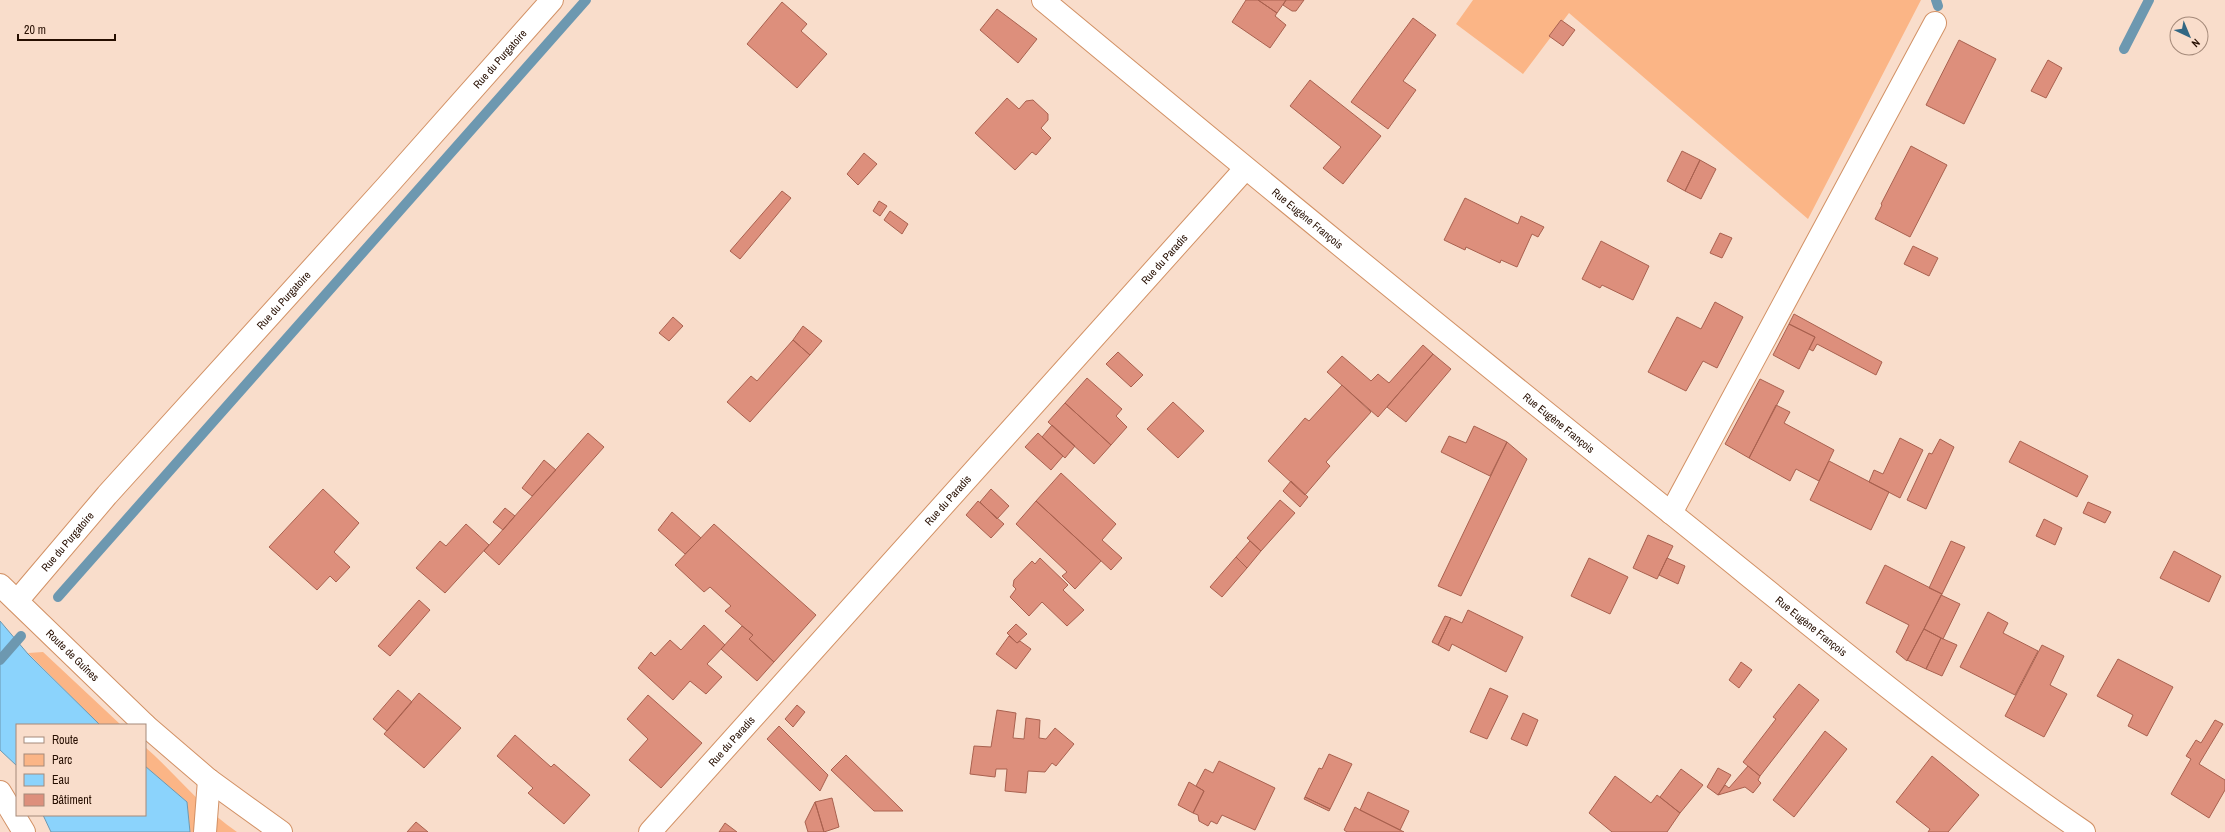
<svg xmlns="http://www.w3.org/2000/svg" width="2225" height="832" viewBox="0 0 2225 832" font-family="'Archivo Narrow',sans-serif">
<rect width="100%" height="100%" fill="#f9ddcb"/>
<path fill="#fbb586" d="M1473 0H1921L1808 219 1569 13 1523 74 1456 24Z
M43 652 121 725H100L28 653Z
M145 747C176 774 203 809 237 832H190L187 802 145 766Z"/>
<path fill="#8bd3fc" stroke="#6d98b0" d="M0 621 28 654 100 725H17V766L0 750Z
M145 766 187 802 190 832H51L43 815H145Z"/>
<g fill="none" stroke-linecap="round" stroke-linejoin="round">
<path stroke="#6d98b0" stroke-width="10" d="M1936 0 1938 6
M2124 49 2149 0
M58 597 586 0
M0 660 21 636"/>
</g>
<path fill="#dd8f7c" stroke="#a9614f" d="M1246 0H1258L1277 13 1275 16 1286 25 1270 48 1232 22Z
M1258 0H1286L1277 13Z
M1286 0H1304L1296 11H1292L1283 5Z
M782 2 807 24 801 31 827 54 797 88 747 44Z
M997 9 1037 39 1018 63 980 30Z
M1413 18 1436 35 1403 81 1416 90 1388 129 1351 102Z
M1561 20 1575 30 1563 46 1549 36Z
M1959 40 1996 59 1964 124 1926 105Z
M2048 60 2062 68 2046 98 2031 91Z
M1310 80 1381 136 1343 184 1323 168 1341 147 1290 106Z
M1007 98 1019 109 1026 101 1033 100 1048 114V120L1041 128 1051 138 1036 155 1032 152 1015 170 975 133Z
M1911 146 1947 165 1910 237 1875 219 1882 205 1881 204Z
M1682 151 1700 160 1685 191 1667 181Z
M864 153 877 164 858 185 847 174Z
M1700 160 1716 169 1701 199 1685 191Z
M782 191 791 198 740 259 730 251Z
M1465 198 1518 224 1521 216 1544 227 1538 237 1532 234 1517 267 1501 260 1500 263 1466 247 1465 250 1444 240Z
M879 201 887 206 880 216 873 211Z
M890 211 908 224 902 234 884 220Z
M1720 233 1732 238 1722 258 1710 253Z
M1601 241 1649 266 1633 300 1602 285 1600 288 1582 279Z
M1913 246 1938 258 1929 276 1904 264Z
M1715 302 1743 317 1717 368 1703 361 1686 391 1648 372 1677 317 1701 329Z
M1794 314 1882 362 1876 375 1817 344 1813 351 1809 349 1815 337 1789 324Z
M673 317 683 326 669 341 659 333Z
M1789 324 1815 337 1799 369 1773 355Z
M803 326 822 341 810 355 793 340Z
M793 340 810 355 750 422 727 402 751 376 757 381Z
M1423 345 1433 354 1378 417 1327 372 1342 356 1371 381 1378 374 1389 383Z
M1118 352 1143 375 1131 387 1106 364Z
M1433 354 1451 369 1406 422 1387 407Z
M1087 378 1122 409 1116 416 1127 427 1111 445 1065 403Z
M1760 379 1784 391 1749 458 1725 444Z
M1342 385 1371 412 1326 462 1330 466 1305 495 1268 461 1305 418 1309 421Z
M1173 402 1204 431 1178 458 1147 429Z
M1065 403 1111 445 1094 464 1048 422Z
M1776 405 1790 412 1784 423 1834 450 1819 481 1796 469 1790 481 1749 458Z
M1052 425 1075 446 1065 458 1042 437Z
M1474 426 1507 442 1490 476 1441 452 1449 436 1466 443Z
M588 433 604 447 499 565 484 551Z
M1038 433 1063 456 1051 470 1025 447Z
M1900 438 1923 450 1900 498 1869 482 1874 470 1883 474Z
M1940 439 1954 447 1926 509 1907 500 1929 453 1932 454Z
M2020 441 2088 476 2077 497 2009 462Z
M1507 442 1527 459 1461 596 1438 586Z
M544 460 556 470 532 496 522 488Z
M1829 461 1889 492 1871 530 1810 500Z
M1061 473 1116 524 1102 540 1122 558 1111 570 1036 501Z
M1291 481 1308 497 1300 507 1283 491Z
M323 489 359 523 334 552 350 567 336 582 330 576 317 590 269 547Z
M991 489 1009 506 997 519 980 502Z
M1280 500 1295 513 1261 551 1247 538Z
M978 501 1004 524 991 538 966 515Z
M1036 501 1101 561 1075 589 1062 576 1067 572 1016 524Z
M2088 502 2111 512 2105 523 2083 513Z
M505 508 515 516 503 530 493 522Z
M672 512 701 538 685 554 658 530Z
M2044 519 2062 528 2055 545 2036 536Z
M466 524 489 545 445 593 416 568 440 541 446 546Z
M714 524 816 615 774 662 749 639 753 635 725 611 731 606 710 587 704 592 675 565Z
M1648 535 1673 546 1657 579 1633 568Z
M1250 541 1261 551 1247 568 1236 557Z
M1951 541 1965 547 1942 594 1929 588Z
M2174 551 2221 576 2209 602 2160 578Z
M1236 557 1247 568 1222 597 1210 587Z
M1040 558 1068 585 1063 590 1084 610 1067 626 1042 602 1029 616 1010 597 1016 589 1013 586 1014 580 1032 561 1035 564Z
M1589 558 1628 577 1610 614 1571 596Z
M1667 558 1685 566 1678 584 1659 575Z
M1885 565 1942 594 1907 661 1896 652 1909 625 1866 603Z
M1941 595 1960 604 1943 639 1924 629Z
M419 600 430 610 390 656 378 646Z
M1468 610 1523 637 1506 672 1452 644 1449 651 1438 645 1451 618 1462 623Z
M1988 612 2008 623 2003 633 2038 651 2015 695 1960 667Z
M1445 616 1451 618 1438 645 1432 642Z
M1016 624 1027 634 1017 643 1007 633Z
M704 625 725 645 707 664 722 677 706 694 690 681 673 700 638 668 651 652 655 656 670 640 681 650Z
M742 626 753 635 749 639 774 662 757 681 721 649Z
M1924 629 1941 638 1926 669 1907 660Z
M1009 636 1017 643 1020 641 1031 649 1016 669 996 654Z
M1941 638 1957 645 1942 676 1926 669Z
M2042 645 2064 656 2050 685 2067 694 2044 737 2005 716Z
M2118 659 2173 687 2147 736 2128 726 2133 715 2097 696Z
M1741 662 1752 670 1739 688 1729 680Z
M1799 684 1819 700 1760 776 1743 762 1776 719 1773 717Z
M1490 688 1508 696 1487 739 1470 732Z
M398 690 412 702 387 731 373 719Z
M419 693 461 728 424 768 384 734Z
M648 695 702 743 661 788 629 760 648 739 627 719Z
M797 705 805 712 793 727 785 719Z
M997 710 1016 713 1013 738 1024 739 1026 718 1040 720 1039 738 1046 739 1055 728 1074 744 1056 766 1052 763 1045 772 1028 771 1026 793 1005 791 1007 769H996L995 777 970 774 974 746 991 747Z
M1523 713 1538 720 1527 746 1511 739Z
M2215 720 2223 724 2199 764 2225 780V790L2209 818 2171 794 2191 759 2186 756 2196 740 2201 743Z
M779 726 828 775 820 791 767 739Z
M1825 731 1847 749 1794 817 1773 800Z
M515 735 551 767 554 764 590 795 564 824 528 793 533 788 497 756Z
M1329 754 1352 764 1330 809 1305 797 1319 768 1322 769Z
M846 755 903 811H874L831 770Z
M1932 756 1979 795 1948 832H1928L1930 829 1896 802Z
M1219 761 1275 788 1255 830 1222 815 1217 824 1211 821 1208 826 1199 821 1198 815 1193 813 1204 791 1196 786 1205 769 1213 773Z
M1748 766 1760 776 1758 780 1761 783 1753 793 1745 787 1718 795 1725 785 1729 788Z
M1718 768 1731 775 1718 795 1707 787Z
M1681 769 1703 785 1680 813 1660 797Z
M1615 776 1651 803 1657 795 1680 813 1667 832H1612L1589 813Z
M1189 782 1204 791 1193 813 1178 805Z
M1368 792 1409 811 1400 830 1360 810Z
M1305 797 1330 809 1329 811 1304 799Z
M832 798 839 827 824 832 815 802Z
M815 802 824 832H808L805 822Z
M1355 807 1360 810 1404 832H1347L1344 830Z
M416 822 428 832H407Z
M725 823 737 832H719Z"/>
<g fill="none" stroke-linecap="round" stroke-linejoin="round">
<defs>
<g id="minor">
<path id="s1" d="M1043 0C1251 173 1460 344 1671 513 1807 622 1940 734 2084 832"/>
<path d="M1671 513 1935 23"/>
<path id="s2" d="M17 601 107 495 387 186 552 0"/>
<path d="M0 792 24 832"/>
<path d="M205 832 209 780"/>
<path id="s3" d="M650 832 1245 169"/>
</g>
<g id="major">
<path id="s4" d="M0 585 145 725"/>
<path d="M145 725 209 780 281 832"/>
</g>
</defs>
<use href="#minor" stroke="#d29165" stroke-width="24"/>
<use href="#major" stroke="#d29165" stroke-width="24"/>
<use href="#minor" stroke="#fff" stroke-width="22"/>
<use href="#major" stroke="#fff" stroke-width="22"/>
</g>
<g text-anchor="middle" stroke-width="3.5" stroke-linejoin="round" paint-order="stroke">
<g font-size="11" fill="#260e00" stroke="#f9ddcb">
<text dy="4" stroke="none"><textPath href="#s2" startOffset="726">Rue du Purgatoire</textPath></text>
<text dy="4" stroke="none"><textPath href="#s1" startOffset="343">Rue Eugène François</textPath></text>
<text dy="4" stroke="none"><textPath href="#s3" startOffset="770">Rue du Paradis</textPath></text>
<text dy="4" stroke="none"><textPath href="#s2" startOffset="402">Rue du Purgatoire</textPath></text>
<text dy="4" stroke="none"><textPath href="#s1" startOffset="667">Rue Eugène François</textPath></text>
<text dy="4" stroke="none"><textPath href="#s3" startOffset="446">Rue du Paradis</textPath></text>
<text dy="4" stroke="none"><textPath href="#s2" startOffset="78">Rue du Purgatoire</textPath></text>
<text dy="4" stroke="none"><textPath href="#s1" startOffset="991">Rue Eugène François</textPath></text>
<text dy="4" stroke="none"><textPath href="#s4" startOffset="101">Route de Guînes</textPath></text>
<text dy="4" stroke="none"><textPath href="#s3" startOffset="122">Rue du Paradis</textPath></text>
</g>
</g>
<rect x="16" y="724" width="130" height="92" fill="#f9ddcb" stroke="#a58a7a"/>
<rect x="24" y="737" width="20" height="6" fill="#ffffff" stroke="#a58a7a"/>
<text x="52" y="744" font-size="12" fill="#260e00">Route</text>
<rect x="24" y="754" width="20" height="12" fill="#fbb586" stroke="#a58a7a"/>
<text x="52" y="764" font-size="12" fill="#260e00">Parc</text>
<rect x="24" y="774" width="20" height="12" fill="#8bd3fc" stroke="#a58a7a"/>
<text x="52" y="784" font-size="12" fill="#260e00">Eau</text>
<rect x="24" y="794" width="20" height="12" fill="#dd8f7c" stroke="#a58a7a"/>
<text x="52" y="804" font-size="12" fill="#260e00">Bâtiment</text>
<g transform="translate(2189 36) rotate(136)"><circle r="19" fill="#f9ddcb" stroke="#a58a7a"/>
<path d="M0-3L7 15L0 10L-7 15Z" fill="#326783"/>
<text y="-6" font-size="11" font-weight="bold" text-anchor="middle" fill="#260e00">N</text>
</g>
<path d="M18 34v6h97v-6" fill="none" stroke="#260e00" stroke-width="2"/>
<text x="24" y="34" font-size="12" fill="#260e00" stroke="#f9ddcb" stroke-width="3" paint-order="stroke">20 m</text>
</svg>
